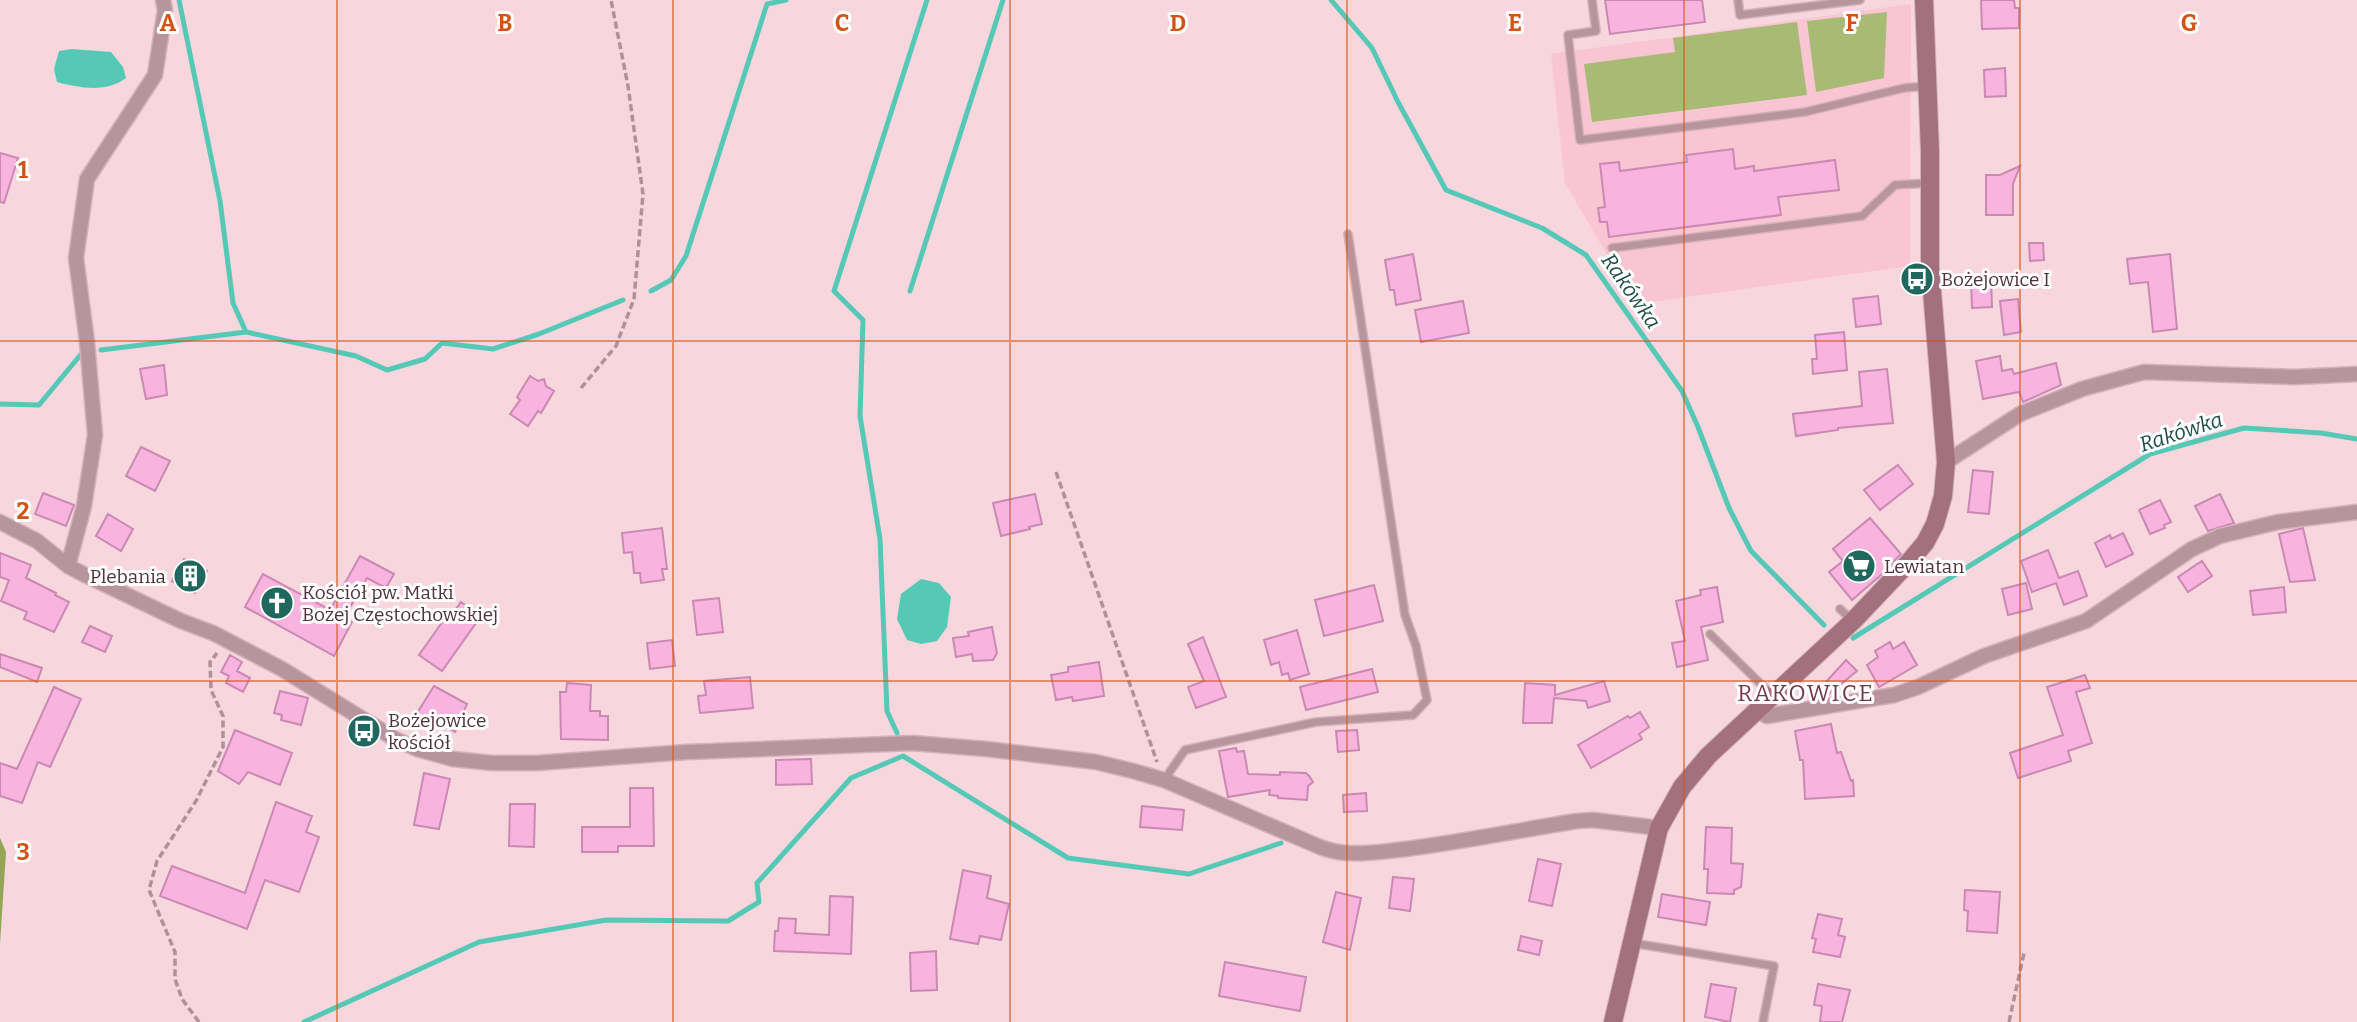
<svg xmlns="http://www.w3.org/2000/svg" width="2357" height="1022" viewBox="0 0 2357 1022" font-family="Bitter,serif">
<rect width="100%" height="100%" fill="#f7d6de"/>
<path fill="#fac5d3" d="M1911 4 1910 266 1636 304 1565 183 1551 54Z"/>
<path fill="#a8bb74" d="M1887 12 1884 78 1816 92 1807 21Z
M1797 22 1807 95 1592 122 1584 64 1675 52 1673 38Z"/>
<path fill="#92a656" d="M0 838 6 852 0 944Z"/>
<path fill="#55c9b6" d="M72 49 111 52 123 67 126 78C106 93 80 88 57 82L54 69 59 51Z
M921 579 939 583 951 597 947 627 937 641 921 644 907 640 897 619 901 594Z"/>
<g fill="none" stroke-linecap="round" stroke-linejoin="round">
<path stroke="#55c9b6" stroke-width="5" d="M179 0 220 201 233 303 246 332 356 356 387 370 425 359 442 343 493 349 539 334 623 300
M1331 0 1372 48 1398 102 1446 190 1542 228 1586 255 1682 391 1698 427 1729 508 1751 551 1824 625
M651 291 671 280 686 256 767 4 786 0
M910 291 1003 0
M101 350 246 332
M0 404 39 405 82 353
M1853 638 2150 454 2244 428 2321 433 2357 439
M897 733 887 711 880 539 860 416 863 320 834 291 927 0
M304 1022 479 942 606 920 728 921 759 902 757 883 851 778 903 756 1068 858 1189 874 1281 843"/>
</g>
<path fill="#f8b4df" stroke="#ca89b2" stroke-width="2" d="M1605 0H1702L1705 22 1610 34Z
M1981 0H2014L2015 8H2019V28L1982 29Z
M2005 68 2006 96 1985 97 1984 70Z
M1733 149 1735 169 1754 166V171L1835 160 1839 190 1778 197 1781 215 1609 237 1607 222H1600L1598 208 1605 207 1600 164 1619 162 1620 171 1687 162 1686 155Z
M0 153 18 158 4 203 0 202Z
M2020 166 2013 184V215H1986V175H2000Z
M2029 243H2043L2044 260 2030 261Z
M1413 254 1421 300 1396 305 1394 290H1390L1385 260Z
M2170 254 2177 329 2153 332 2148 282 2130 284 2127 259Z
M1991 277 1992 307 1972 308 1971 278Z
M1878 296 1881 324 1856 327 1853 299Z
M2018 299 2021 332 2004 335 2000 301Z
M1463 301 1469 333 1421 342 1415 310Z
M1844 332 1847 370 1813 374 1812 359H1817L1815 335Z
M2000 356 2002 371 2012 369 2014 374 2056 363 2061 385 2023 402 2019 392 1983 399 1976 361Z
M164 365 167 395 146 399 140 369Z
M1887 369 1893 423 1838 428V430L1796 436 1793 414 1862 406 1859 372Z
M530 376 538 381 544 379 546 386 554 391 541 413 538 411 528 426 510 414 520 400 517 397Z
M141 447 170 461 155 491 126 476Z
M1898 465 1913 484 1880 510 1864 490Z
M1973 470 1993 472 1989 514 1968 512Z
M43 493 74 505 66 526 35 514Z
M1035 494 1042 524 1029 527 1030 529 1001 536 993 503Z
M2220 494 2234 523 2208 531 2195 506Z
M2160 500 2171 522 2164 525 2165 528 2150 534 2139 510Z
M108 514 133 529 121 551 96 536Z
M1870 518 1901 554 1881 575 1852 600 1829 572 1843 561 1833 549Z
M662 528 667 569H662L664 580 641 583 640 573H634L632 552 624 553 622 533Z
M2303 528 2315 580 2290 582 2279 534Z
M2123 533 2133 554 2106 567 2095 543 2110 535 2111 539Z
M2048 550 2059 578 2078 571 2087 596 2064 605 2056 583 2032 592 2021 561Z
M0 553 31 565 26 578 56 593 55 595 69 602 54 632 24 619 27 612 1 601 9 580 0 577Z
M360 556 394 574 386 588 367 578 344 618 352 622 334 656 245 607 263 574 330 610Z
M184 559 207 571 195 593 172 581Z
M2202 561 2212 576 2188 592 2178 577Z
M2026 583 2032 609 2008 615 2002 589Z
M1374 585 1383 621 1324 636 1315 600Z
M1717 587 1723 622 1701 627 1708 660 1677 667 1672 643 1685 641 1676 601 1701 595 1700 590Z
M2284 587 2286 612 2253 615 2250 591Z
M719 598 723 632 697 635 693 601Z
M461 602 481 616 442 671 419 655 450 611 453 613Z
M90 626 112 636 105 652 82 642Z
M992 627 997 653 993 660 973 661 972 654 956 657 953 638 969 636 968 632Z
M1297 630 1309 674 1290 680 1288 673 1282 675 1279 662 1271 665 1264 640Z
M1203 637 1226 697 1196 708 1188 687 1204 681 1188 644Z
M672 640 675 666 650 669 647 643Z
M1890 642 1893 649 1904 642 1917 665 1879 687 1867 665 1878 657 1875 651Z
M0 654 42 668 37 682 0 667Z
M230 655 242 662 237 671 250 678 243 692 226 683 229 676 221 672Z
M1846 660 1857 671 1825 697 1817 698 1814 695Z
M1099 662 1104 696 1073 701 1072 697 1056 700 1051 675 1068 672V667Z
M1372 669 1378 692 1306 710 1300 687Z
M2085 675 2090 688 2076 692 2092 743 2068 751 2071 761 2018 778 2010 753 2063 735 2047 687Z
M750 677 753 708 700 713 698 696 706 695 704 681Z
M1604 681 1610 701 1588 708 1586 701 1554 698 1552 723H1523L1525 683 1555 685V695Z
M567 683 591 685 590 711H600V716H608V740L561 739 560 692H566Z
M434 686 467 704 455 732 432 718 427 726 414 718Z
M54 687 81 699 50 767 38 762 22 803 0 796V763L17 769Z
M280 691 308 698 301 725 281 720 282 715 274 713Z
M1640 712 1649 727 1639 734 1642 739 1591 768 1578 745 1628 716 1630 718Z
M1831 724 1837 753 1841 752 1851 781 1853 780 1854 796 1805 799 1803 760H1800L1795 731Z
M235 730 292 753 280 785 248 772 239 784 218 771Z
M1357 730 1359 750 1338 752 1336 731Z
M1236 748 1237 752 1244 751 1248 774 1280 775V772L1306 773 1309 776 1313 782 1308 786 1307 800 1278 798V796L1269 795 1270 790 1228 797 1219 751Z
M811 759 812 784 776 785V760Z
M424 773 450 779 439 829 414 825Z
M630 788H653L654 846H618V852H582V827H630Z
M1366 793 1367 811 1344 812 1343 795Z
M276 802 312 816 306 832 319 837 299 892 265 880 247 929 160 896 172 866 245 893Z
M510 804H535L534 847 509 846Z
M1142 806 1184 810 1182 830 1140 827Z
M1706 827 1732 828 1731 863 1743 864 1741 887 1734 890V894L1707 893 1708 869H1704Z
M1538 859 1561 864 1552 906 1529 901Z
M963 870 991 876 987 898 1009 904 1001 940 980 936 978 944 950 939Z
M1393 877 1414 879 1410 911 1389 908Z
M1965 890 2000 892 1997 933 1967 931 1968 911 1964 910Z
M1336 892 1361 898 1350 950 1323 942Z
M1662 894 1710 902 1706 925 1658 917Z
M830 896 853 897 851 954 774 951 775 931H778L779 918 796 919 795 933 829 935Z
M1818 914 1842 919 1838 935 1845 937 1840 957 1813 952 1816 939 1812 938Z
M1521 936 1542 941 1539 955 1518 950Z
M936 951 937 990 911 991 910 953Z
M1225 962 1306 977 1300 1011 1219 996Z
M1711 984 1736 988 1730 1022 1705 1017Z
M1818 984 1850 990 1842 1022H1820L1822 1006 1814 1005Z"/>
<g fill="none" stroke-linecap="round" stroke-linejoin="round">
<defs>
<path id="lane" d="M1592 0 1596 31 1568 35 1580 140 1805 112 1904 88 1927 86
M1738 0 1740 15 1860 0
M1612 248 1862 216 1895 185 1930 183
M1840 609 1853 621
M1710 634 1772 695
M1164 780 1185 750 1316 722 1413 715 1427 700 1416 646 1405 615 1348 234
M1632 943 1774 966 1763 1022"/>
<path id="street" d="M1946 462 2020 414 2082 389 2144 372 2295 377 2357 374
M0 522 37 541 68 566 85 575 181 621 213 633 282 669 395 739 417 749 453 759 492 763H537L687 752 912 743 986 749 1096 762 1133 771 1164 780 1320 847C1348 858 1376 852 1406 849 1463 842 1520 830 1577 821L1593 820 1659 828
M68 566 84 506 95 435 87 342 76 258 87 179 155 75 165 10 163 0
M1757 710 1767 716 1894 695 1918 687 1984 656 2086 621 2192 549 2220 536 2278 522 2357 512"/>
<path id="secondary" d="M1613 1022 1659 828 1682 787 1708 756 1853 621 1908 563 1925 543 1935 524 1943 496 1946 462 1930 267V152L1924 0"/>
</defs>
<use href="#lane" stroke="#d3b2ba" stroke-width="10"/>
<use href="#street" stroke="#d3b2ba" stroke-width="17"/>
<use href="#secondary" stroke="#d3b2ba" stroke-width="20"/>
<path stroke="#b19199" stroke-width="3.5" stroke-dasharray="7 3.5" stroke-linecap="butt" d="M581 388 616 346 634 299 643 194 628 86 611 0
M1056 472 1157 762
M199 1022 182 999 175 979V952L149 890 157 861 196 801 223 747V716L211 690 210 662 217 653
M2009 1022 2024 953"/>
<use href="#lane" stroke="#b8959e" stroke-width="7"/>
<use href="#street" stroke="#b8959e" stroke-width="14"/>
<use href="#secondary" stroke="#a2707e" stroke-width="18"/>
</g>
<path fill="none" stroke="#d25313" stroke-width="2" stroke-opacity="0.55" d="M337 0V1022M673 0V1022M1010 0V1022M1347 0V1022M1684 0V1022M2020 0V1022M0 341H2357M0 681H2357"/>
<defs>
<symbol id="bus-disc" viewBox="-11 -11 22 22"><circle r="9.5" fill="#20685d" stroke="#fff"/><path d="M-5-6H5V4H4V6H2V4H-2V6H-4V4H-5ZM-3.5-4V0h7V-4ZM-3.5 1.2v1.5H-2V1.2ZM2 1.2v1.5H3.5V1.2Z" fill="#fff"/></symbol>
<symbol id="supermarket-disc" viewBox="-11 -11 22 22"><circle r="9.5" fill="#20685d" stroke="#fff"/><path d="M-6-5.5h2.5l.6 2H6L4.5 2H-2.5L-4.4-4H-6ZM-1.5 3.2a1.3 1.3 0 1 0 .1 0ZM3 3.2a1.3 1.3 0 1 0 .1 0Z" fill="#fff"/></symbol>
<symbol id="building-disc" viewBox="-11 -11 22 22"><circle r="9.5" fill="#20685d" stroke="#fff"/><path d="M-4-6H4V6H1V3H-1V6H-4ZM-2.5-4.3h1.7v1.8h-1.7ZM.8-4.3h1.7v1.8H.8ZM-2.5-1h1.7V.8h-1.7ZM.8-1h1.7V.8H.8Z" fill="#fff"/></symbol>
<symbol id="church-disc" viewBox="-11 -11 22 22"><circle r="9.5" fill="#20685d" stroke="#fff"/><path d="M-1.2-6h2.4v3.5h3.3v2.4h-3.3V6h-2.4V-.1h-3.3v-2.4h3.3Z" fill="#fff"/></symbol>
</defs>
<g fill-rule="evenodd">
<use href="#bus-disc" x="1898" y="260" width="38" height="38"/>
<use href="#supermarket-disc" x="1840" y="547" width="38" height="38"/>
<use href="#building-disc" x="171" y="557" width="38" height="38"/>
<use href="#church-disc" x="258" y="584" width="38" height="38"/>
<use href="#bus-disc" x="345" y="712" width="38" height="38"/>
</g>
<g text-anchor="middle" stroke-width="6" stroke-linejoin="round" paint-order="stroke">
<g font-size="19" fill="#52323b" stroke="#fff" text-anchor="start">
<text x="1941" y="286">Bożejowice I</text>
<text x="1884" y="573">Lewiatan</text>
<text x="166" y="583" text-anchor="end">Plebania</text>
<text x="302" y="599">Kościół pw. Matki<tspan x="302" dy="22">Bożej Częstochowskiej</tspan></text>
<text x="388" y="727">Bożejowice<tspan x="388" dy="22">kościół</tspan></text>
</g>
<g font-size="21" font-style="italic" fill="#1a4d45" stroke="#fff">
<text transform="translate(1631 291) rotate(55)" y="7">Rakówka</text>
<text transform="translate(2181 432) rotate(-18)" y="7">Rakówka</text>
</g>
<g font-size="23" letter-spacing="2" fill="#78364c" stroke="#fff">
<text x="1806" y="701">RAKOWICE</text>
</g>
</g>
<g font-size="23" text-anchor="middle" font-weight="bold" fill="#d25313" stroke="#fff" stroke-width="6" stroke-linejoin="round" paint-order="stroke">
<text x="168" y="31">A</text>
<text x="505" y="31">B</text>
<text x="842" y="31">C</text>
<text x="1178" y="31">D</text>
<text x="1515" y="31">E</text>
<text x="1852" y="31">F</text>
<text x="2189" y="31">G</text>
<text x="23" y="178">1</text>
<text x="23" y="519">2</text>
<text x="23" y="860">3</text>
</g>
</svg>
